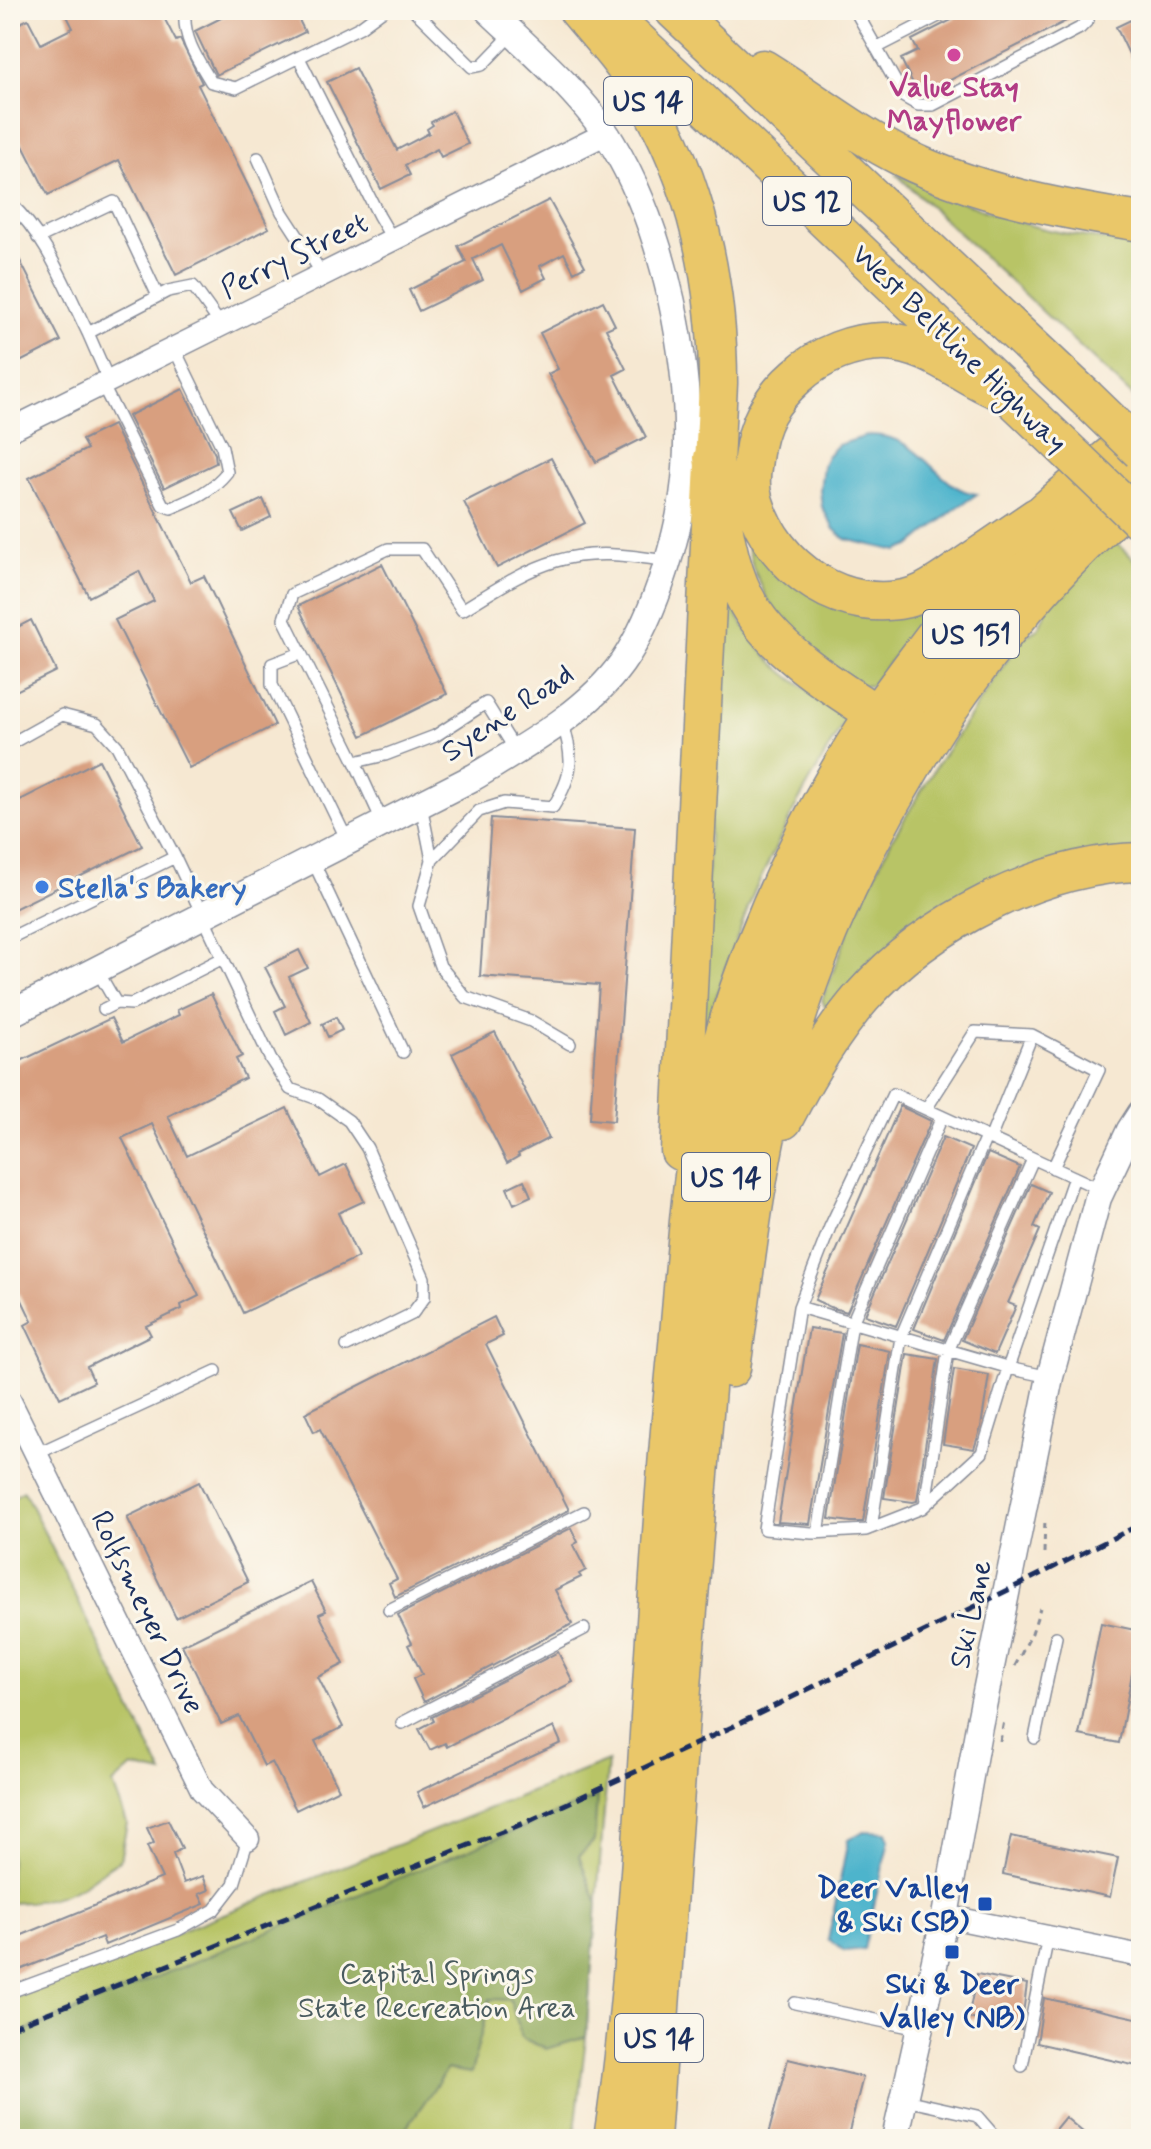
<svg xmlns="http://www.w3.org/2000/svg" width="1151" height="2149" viewBox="0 0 1151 2149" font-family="Mynerve,sans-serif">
<rect width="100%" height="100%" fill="#fbf7ec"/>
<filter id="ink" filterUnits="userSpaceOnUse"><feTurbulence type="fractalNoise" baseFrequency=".0125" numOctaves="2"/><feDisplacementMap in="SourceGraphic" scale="16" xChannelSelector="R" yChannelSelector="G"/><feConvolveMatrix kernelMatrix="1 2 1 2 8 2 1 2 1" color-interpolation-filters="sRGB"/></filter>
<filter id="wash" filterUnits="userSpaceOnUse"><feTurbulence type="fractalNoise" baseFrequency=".006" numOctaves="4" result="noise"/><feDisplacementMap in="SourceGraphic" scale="32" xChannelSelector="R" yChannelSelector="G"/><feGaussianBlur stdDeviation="1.8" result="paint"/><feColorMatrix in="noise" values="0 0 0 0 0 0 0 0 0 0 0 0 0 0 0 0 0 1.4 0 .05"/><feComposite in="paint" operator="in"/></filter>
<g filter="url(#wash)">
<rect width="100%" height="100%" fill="#f6e8d2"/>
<path fill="#b8c466" stroke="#6a7a62" stroke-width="2" d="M896 174C929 187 961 203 994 214 1041 231 1091 240 1141 242V404Z
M751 525 768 556 930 610 871 686 859 685 809 654 768 601 753 568 745 533Z
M1111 537 1141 566V850L1100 854 831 1008 825 1007 822 1000 852 922 891 841 940 760 1023 637 1038 629 1057 587Z
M718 594 728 596C754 655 789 680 842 712L846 718 797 804 754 892 720 984 700 1058Z
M24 1491 163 1774 132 1767 113 1784 127 1823 120 1860C104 1868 93 1880 78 1888 59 1899 31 1903 10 1903V1499Z
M608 1761 586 2037 574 2139H10V1999Z"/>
<path fill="#92aa5b" stroke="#566c5c" stroke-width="2" d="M597 1797 594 1841 579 1856 597 1904 586 2037 546 2049 522 2038 510 2000 490 1999 471 2073 447 2069 399 2139H10V2037Z"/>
<path fill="#4db4cc" stroke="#347295" stroke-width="2" d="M870 435C924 435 936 490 977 494L955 509 910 546 897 551 845 539 834 529 822 507 820 490 823 466 827 456 838 445Z
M864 1831 886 1832 889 1840 864 1949 845 1951 828 1940 848 1840Z"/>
<g id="blocks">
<path fill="#d89f7f" d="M64 10H160L176 41 180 39 202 83 198 85 269 228 176 275 119 160 48 195 10 120V28L28 19 41 44 73 28Z
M237 10H294L305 32 216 75 195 31Z
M971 10H1080V14L919 96 901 59 918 51 912 40Z
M1141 15V79L1116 27Z
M355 68 397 150 429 133 427 129 433 125 431 122 452 111 468 144 441 157 437 149 405 165 410 175 381 189 327 82Z
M549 200 585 266 574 272 564 253 540 266 546 278 523 290 501 245 473 259 483 280 419 311 409 290 466 262 458 246Z
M10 241 61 341 10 367Z
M603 301 615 325 606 329 626 369 614 375 646 437 596 462 548 374 558 369 540 333Z
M183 389 215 454 216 463 164 488 128 416Z
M113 425 191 582 204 576 275 725 189 768 115 620 154 601 139 571 89 597 29 478 87 449 82 440Z
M551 458 585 523 497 568 464 502Z
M263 499 271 517 242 531 233 513Z
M382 564 447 694 362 736 298 606Z
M31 620 56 671 10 694V631Z
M99 760 142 846 10 911V805Z
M491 818 635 828 614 1121 590 1119 599 985 480 976Z
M299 950 308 968 289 977 311 1022 286 1035 275 1011 285 1006 265 967Z
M211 994 242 1056 236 1059 245 1078 168 1116 187 1156 287 1108 320 1177 346 1164 364 1201 338 1213 358 1257 243 1313 152 1124 122 1138 199 1296 181 1305 182 1309 146 1326 151 1335 87 1367 94 1382 60 1398 25 1325 32 1321 10 1275V1066L111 1018 123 1042 179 1015 177 1010Z
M336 1017 342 1030 328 1037 322 1024Z
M495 1032 549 1138 518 1154 519 1156 507 1163 452 1054Z
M900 1106 931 1121 847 1312 830 1307 815 1300Z
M943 1137 971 1149 896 1326 865 1315Z
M988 1153 1020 1167 944 1340 914 1329Z
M524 1180 531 1196 514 1204 507 1188Z
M1031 1184 1049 1192 1034 1227 1040 1230 1008 1303 1016 1306 995 1354 962 1340Z
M494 1317 503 1336 486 1344 569 1510 395 1597 389 1583 397 1579 320 1429 314 1432 305 1413Z
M809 1328 842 1333 810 1524 778 1522Z
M857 1344 890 1351 863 1522H851L829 1519Z
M907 1354 938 1359 917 1501 913 1502 884 1498Z
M954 1369 989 1375 981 1427 974 1449 943 1444Z
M199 1482 248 1582 176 1618 127 1517Z
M571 1528 578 1542 573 1545 586 1570 579 1574 581 1577 555 1590 572 1624 424 1702 413 1679 422 1674 408 1645 412 1643 398 1615Z
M311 1582 326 1611 319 1614 344 1664 318 1677 343 1727 315 1741 339 1789 296 1810 272 1762 264 1766 239 1716 221 1724 182 1645Z
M1101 1623 1140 1631 1119 1743 1079 1735Z
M558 1652 573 1682 447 1747 445 1743 430 1750 419 1729 434 1721 432 1717Z
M554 1727 561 1743 424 1807 417 1792Z
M168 1820 182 1848 173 1854 184 1883 203 1876 209 1890 199 1894 204 1904 105 1945 102 1937 10 1974V1940L162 1878 147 1846 154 1843 147 1828Z
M1011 1836 1118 1858 1110 1897 1003 1874Z
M977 1974 1027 1984 1021 2029 968 2018Z
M1044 1998 1141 2019V2067L1037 2043Z
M788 2059 863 2077 847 2139H767Z
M1065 2117 1091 2139H1047Z"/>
</g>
</g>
<g filter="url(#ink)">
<use href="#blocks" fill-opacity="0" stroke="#888c98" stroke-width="2"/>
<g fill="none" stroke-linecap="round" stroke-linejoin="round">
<defs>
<path id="service" d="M191 10 185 13C183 39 198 60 211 82L236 88 360 27 383 10
M414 10 472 67 482 65 512 34
M855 10 904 97 918 105H933L1080 28 1088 20 1089 10
M10 11 11 10
M876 48 950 10
M299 58 379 216 393 240
M258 158 282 212 323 275
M10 203C47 237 66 289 88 333
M38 238 114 202 158 296
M109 381 88 333 168 291 193 286 221 325
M102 384 163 505 171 508C193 499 212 491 227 472L222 447 174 348
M301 653 272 664V685L348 842
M10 744 62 715 97 724 117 746 175 857
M355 762 284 619 292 594 388 549H422L462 610C492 592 522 571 556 561 592 550 630 555 666 561
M421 805 432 860 419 906 440 966 465 997 531 1021 570 1044
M383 823 355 762 385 755 435 736 486 703 516 751
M432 860 479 811 504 803 553 807C574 774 574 758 562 721
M313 861 403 1052
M10 938 175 857 271 1060 290 1089 318 1099 349 1121 367 1148 424 1278V1298L412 1314 347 1346
M97 970 116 1003 104 1009
M116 1003 132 1004 223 958
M926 1109 975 1032 1032 1035 1099 1070 1053 1168
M990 1139 1032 1035
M799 1307 764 1529 812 1533 866 1530 922 1508 982 1453 1008 1368 1074 1177
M1050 1377 1017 1370 799 1307 830 1227 893 1094 1102 1190
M36 1454 216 1371
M925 1505 948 1351 1033 1159
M871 1528 901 1337 986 1137
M818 1533 852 1323 942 1117
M389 1610 584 1512
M402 1723 584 1629
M1035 1738 1056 1637
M10 1992 178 1930 214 1910 234 1884 248 1839
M795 2003 919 2029
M1022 2066 1048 1937
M905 2100 977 2116 997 2139"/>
<path id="minor" d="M10 430 605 134
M10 1401 202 1790 248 1839
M945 1916 1141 1956"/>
<path id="tertiary" d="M10 1014 474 777C526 745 586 713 622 663 656 614 682 528 686 469 693 367 665 230 612 143 584 96 528 48 488 10
M895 2139 945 1916 979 1726 1050 1377 1098 1198 1130 1130 1141 1113"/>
<path id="primary" d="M875 713C915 659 954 604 999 554 1041 507 1094 469 1141 428
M901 730C932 685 964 640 1000 598 1043 551 1092 510 1141 470"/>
<path id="motorway" d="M578 10C602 38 626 65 645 97 697 181 718 286 718 383L680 1151
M674 10 1084 396
M606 11 1044 428
M763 69C810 98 853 133 904 158 977 194 1061 209 1141 222
M1008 394C964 379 934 344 886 342 854 341 820 355 797 376 770 400 757 423 753 459 751 474 749 488 754 502 773 568 846 618 915 596 931 591 947 578 962 568 987 551 1012 534 1037 517
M783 1120C805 1077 830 1034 862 997 927 923 1041 864 1141 862
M731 1368C744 1279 753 1187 774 1099 826 875 965 641 1141 492
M613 2139C628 2042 635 1943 642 1845 653 1679 661 1511 678 1345 687 1253 690 1157 715 1068 749 941 803 823 875 713
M651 2139 684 1659 715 1278 726 1176 744 1090 770 997 800 912 841 829 901 730C849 696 771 653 744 596 724 556 720 502 713 458"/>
</defs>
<use href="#service" stroke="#888c98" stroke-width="14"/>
<use href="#minor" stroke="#888c98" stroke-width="25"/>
<use href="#tertiary" stroke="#888c98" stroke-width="29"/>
<use href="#primary" stroke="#888c98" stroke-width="37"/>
<use href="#motorway" stroke="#888c98" stroke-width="41"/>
<path stroke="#888c98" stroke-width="3" stroke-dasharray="6 6" stroke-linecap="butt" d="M1044 1553 1045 1517
M1015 1666 1032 1633 1040 1608
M1000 1741 1004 1721"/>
<use href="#service" stroke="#fff" stroke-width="11"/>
<use href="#minor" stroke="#fff" stroke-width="22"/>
<use href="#tertiary" stroke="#fff" stroke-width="26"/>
<use href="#primary" stroke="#eac769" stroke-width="34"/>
<use href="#motorway" stroke="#eac769" stroke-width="38"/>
<path stroke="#1b2f5e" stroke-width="5" stroke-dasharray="12 6" stroke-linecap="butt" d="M10 2028 527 1822 732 1727 1141 1524"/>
<defs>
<path id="motorway-bridge" d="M1084 396 1141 451
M1044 428 1141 521"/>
</defs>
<use href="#motorway-bridge" stroke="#888c98" stroke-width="41" stroke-linecap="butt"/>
<use href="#motorway-bridge" stroke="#eac769" stroke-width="38"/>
</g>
</g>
<circle fill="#d1479c" stroke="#fbf7ec" stroke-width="3" cx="954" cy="55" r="8"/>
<circle fill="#3f7fe0" stroke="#fbf7ec" stroke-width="3" cx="42" cy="887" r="8"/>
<g fill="#1a4fb4" stroke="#fbf7ec" stroke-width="3">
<rect x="977" y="1896" width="16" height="16" rx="4"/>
<rect x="944" y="1944" width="16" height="16" rx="4"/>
</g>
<g text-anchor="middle" stroke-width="6" stroke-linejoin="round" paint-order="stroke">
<g fill="#fbf7ec" stroke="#5e6b89" stroke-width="2">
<rect x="604" y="77" width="88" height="48" rx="6"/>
<rect x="763" y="177" width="88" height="48" rx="6"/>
<rect x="923" y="610" width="96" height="48" rx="6"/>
<rect x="682" y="1153" width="88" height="48" rx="6"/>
<rect x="615" y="2014" width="88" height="48" rx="6"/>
</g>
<g font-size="28" font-weight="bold" fill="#1b2f5e">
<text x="648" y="111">US 14</text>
<text x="807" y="211">US 12</text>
<text x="971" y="644">US 151</text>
<text x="726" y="1187">US 14</text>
<text x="659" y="2048">US 14</text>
</g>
<g font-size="30" font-weight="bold" fill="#b23c85" stroke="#fbf7ec">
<text x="954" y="96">Value Stay<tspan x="954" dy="34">Mayflower</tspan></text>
</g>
<g font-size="30" fill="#1b2f5e" stroke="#fbf7ec">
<text transform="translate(294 255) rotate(-26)" y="10">Perry Street</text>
<text transform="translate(960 348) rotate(44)" y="10">West Beltline Highway</text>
<text transform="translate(507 712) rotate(-34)" y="10">Syene Road</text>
<text transform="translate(148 1612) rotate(64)" y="10">Rolfsmeyer Drive</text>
<text transform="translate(970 1614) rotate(-78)" y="10">Ski Lane</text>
</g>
<g font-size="30" font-weight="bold" fill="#366cbe" stroke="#fbf7ec" text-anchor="start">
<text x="58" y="897">Stella's Bakery</text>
</g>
<g font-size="30" font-weight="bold" fill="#164399" stroke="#fbf7ec" text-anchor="end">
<text x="969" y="1897">Deer Valley<tspan x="969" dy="34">&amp; Ski (SB)</tspan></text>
<text x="952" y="1993" text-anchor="middle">Ski &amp; Deer<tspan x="952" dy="34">Valley (NB)</tspan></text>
</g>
<g font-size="30" fill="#4a5c60" stroke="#fbf7ec">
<text x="437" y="1983">Capital Springs<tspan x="437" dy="34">State Recreation Area</tspan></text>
</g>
</g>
<rect width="1151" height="2149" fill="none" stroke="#fbf7ec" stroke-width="40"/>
</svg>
